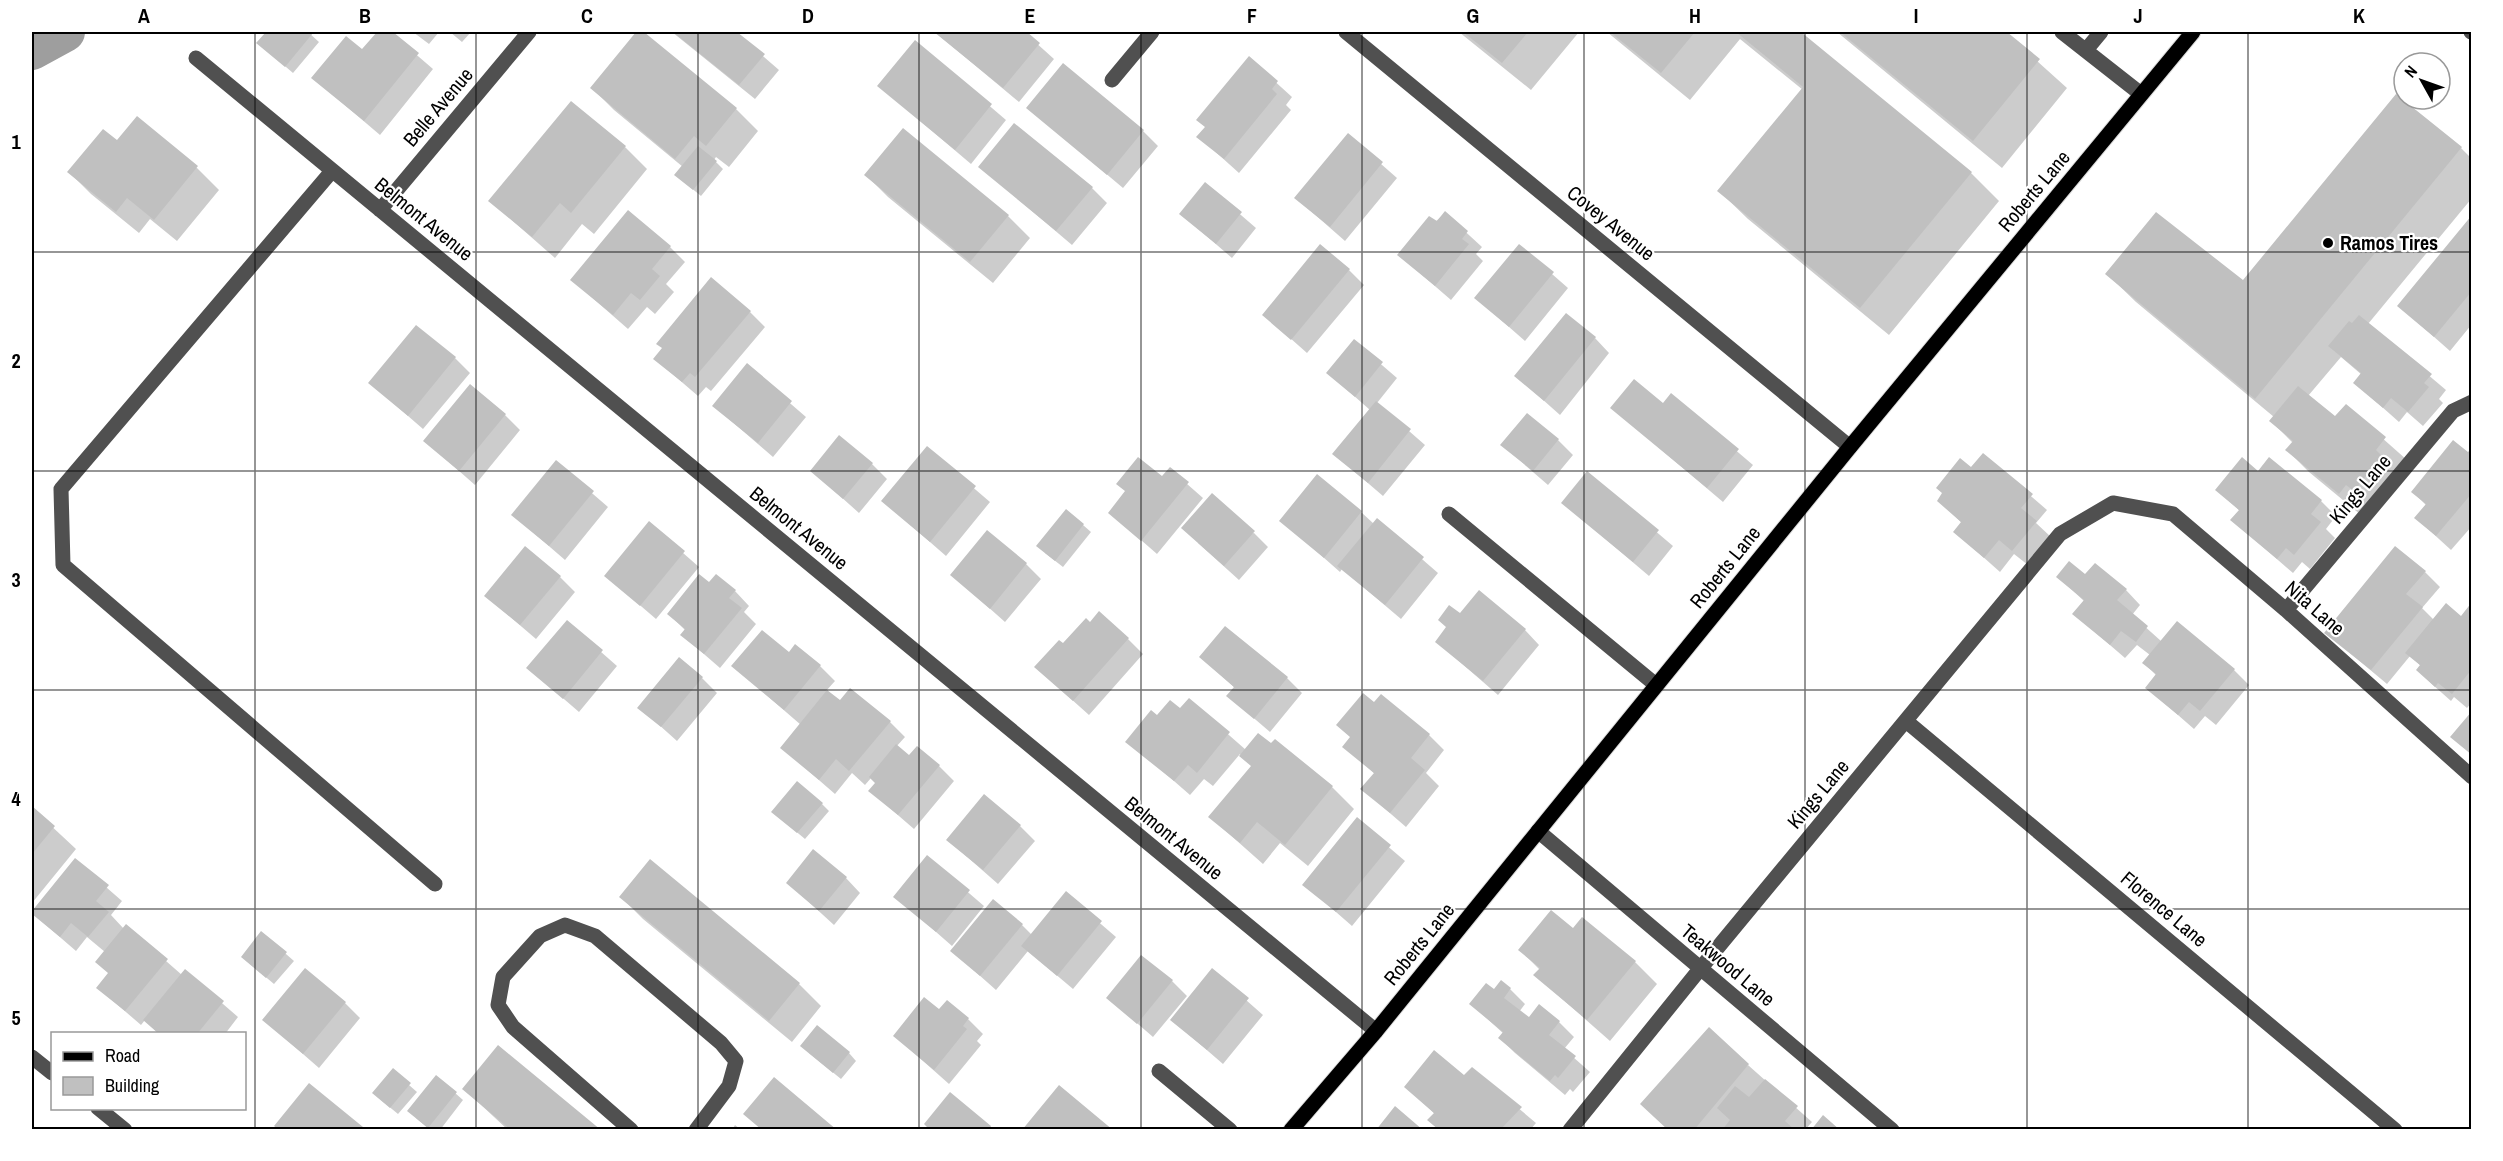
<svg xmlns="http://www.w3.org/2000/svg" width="2503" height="1161" viewBox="0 0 2503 1161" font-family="'Archivo Narrow',sans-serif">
<rect width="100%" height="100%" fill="#fff"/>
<path fill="#0003" d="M268 32H308L319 42 293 73 258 43Z
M378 32H390L433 69 380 135 313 78 362 51Z
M413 32H439L429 44Z
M450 32H471L462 42Z
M638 32H642L736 109 758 131 729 167 716 157 714 160 723 169 701 196 684 182 683 167 614 110 592 88Z
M672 32H735L779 70 755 99Z
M935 32H1024L1054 59 1019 102Z
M1459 32H1579L1531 90Z
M1607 32H1799L1971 173 1999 201 1889 335 1748 219 1719 191 1803 90 1740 39 1690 100Z
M1837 32H2005L2067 88 2002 168Z
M915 42 1006 120 971 164 879 86Z
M1249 58 1292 97 1286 105 1291 110 1239 173 1199 137Z
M1028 108 1143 131 1158 146 1123 188Z
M137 118 197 168 219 190 177 241 150 219 139 233 91 194 69 172 118 142Z
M1348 135 1397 178 1345 241 1296 198Z
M625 147 647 169 594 234 582 224 555 258 490 201Z
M2461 148 2472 159V198L2368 324 2446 390 2439 399 2443 403 2423 426 2407 412 2399 422 2355 383 2362 375 2341 357 2308 396 2335 419 2346 406 2407 460 2361 515 2309 472 2287 450 2293 443 2271 421 2274 417 2136 302 2107 274 2244 282Z
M980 167 1092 188 1107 203 1072 245Z
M866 175 1008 216 1030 238 993 283 888 197Z
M1205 184 1256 228 1232 258 1181 214Z
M1445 213 1482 247 1476 254 1483 261 1451 300 1399 255Z
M2472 218V324L2450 351 2399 306Z
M1520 246 1568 288 1525 341 1476 298Z
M670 247 685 262 666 284 674 292 655 314 647 307 628 329 572 280Z
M1349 270 1364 285 1307 353 1264 315Z
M750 312 765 327 711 391 706 387 698 396 655 359Z
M1595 338 1609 353 1560 415 1516 376Z
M1354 341 1397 378 1377 403 1425 445 1383 496 1334 454 1370 410 1328 373Z
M455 358 470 373 423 429 370 383Z
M747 366 806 417 773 457 714 406Z
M1671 395 1753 465 1723 502 1612 408 1663 406Z
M505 415 520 430 475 485 425 441Z
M1558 440 1573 455 1548 485 1502 445Z
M927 448 990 502 946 556 883 501Z
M2472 450V526L2451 550 2416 518 2426 505 2413 492Z
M1983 455 2047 510 2036 523 2051 537 2028 565 2014 554 2000 572 1955 532 1962 523 1939 501Z
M556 462 608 507 565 560 513 515Z
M872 464 887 479 859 513 812 471Z
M1170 469 1203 498 1157 554 1110 513 1127 492 1162 478Z
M1587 473 1673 546 1649 576 1563 503Z
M2258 473 2321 501 2336 516 2326 529 2335 538 2310 569 2302 562 2293 573 2232 520 2240 511 2217 490Z
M1067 511 1091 532 1063 567 1045 553Z
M1361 512 1374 524 1377 520 1438 573 1401 619 1342 569 1340 572 1281 520Z
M649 523 699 567 656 619 606 576Z
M1254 533 1268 547 1239 580 1198 543Z
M1026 564 1041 579 1005 622 952 575Z
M2425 572 2440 587 2422 608 2434 620 2461 618 2472 605V702L2467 708 2454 697 2451 701 2433 685 2418 670 2421 666 2410 656 2387 684 2326 633Z
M2085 576 2126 590 2140 605 2132 615 2161 641 2234 670 2249 685 2216 725 2205 716 2194 729 2147 688 2157 676 2144 663 2150 655 2137 645 2125 658 2074 614 2084 601 2058 577Z
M560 577 575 592 536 639 486 596Z
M735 591 749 606 744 612 756 624 720 668 682 635 686 631 669 614Z
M1460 615 1525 630 1539 645 1498 695 1437 642Z
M567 622 617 666 579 712 528 668Z
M1128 639 1143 654 1089 715 1051 681 1063 645Z
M790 654 820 666 835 681 826 691 840 702 890 722 905 737 896 747 909 757 939 766 954 781 914 829 870 791 877 784 871 778 865 785 852 773 835 794 782 748 801 725 733 666Z
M1201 657 1287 678 1302 693 1270 732 1228 696 1235 688Z
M702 678 717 693 677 741 639 707Z
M1189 700 1246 750 1272 745 1275 741 1332 787 1354 809 1308 866 1280 843 1263 864 1210 817 1252 766 1240 754 1213 786 1204 779 1190 795 1128 741 1157 717 1180 710Z
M1374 704 1429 735 1444 750 1426 773 1439 786 1406 827 1362 789 1375 774 1344 746Z
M822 804 829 811 805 839 781 819Z
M32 808 76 849 32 903Z
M1357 820 1405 861 1352 926 1305 885Z
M1020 826 1035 841 998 884 948 840Z
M927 857 984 906 952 946 895 896Z
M75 860 122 901 111 915 124 929 126 926 182 975 185 971 238 1017 225 1034H159L145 1020 141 1025 98 988 109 974 105 952 87 937 76 951 32 913Z
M650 861 799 984 821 1006 792 1042 643 919 621 897Z
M846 878 860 893 834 925 788 883Z
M1066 894 1116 937 1073 989 1028 951 996 990 952 951 1022 925 1032 935Z
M1573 930 1635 962 1657 984 1610 1041 1535 975 1540 970 1520 950Z
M262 933 294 961 274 984 250 964Z
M1212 970 1263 1015 1223 1064 1172 1020Z
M1172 981 1187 996 1153 1037 1108 998Z
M1510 989 1525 1004 1519 1012 1529 1020 1559 1022 1574 1037 1564 1049 1590 1072 1573 1092 1570 1089 1565 1095 1515 1053 1500 1038 1504 1034 1471 1004 1495 991Z
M345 1003 360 1018 319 1068 264 1020Z
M940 1011 968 1019 983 1034 977 1041 981 1045 949 1084 895 1036Z
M809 1053H849L856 1061 841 1079Z
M1748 1065 1812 1122 1805 1130H1669Z
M1472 1069 1536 1123 1530 1130H1439L1435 1114 1406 1087 1465 1077Z
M393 1071 417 1092 398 1114 381 1100Z
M437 1077 463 1100 440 1130H430L416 1118Z
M464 1089 598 1130H508Z
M735 1125 741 1130H732Z"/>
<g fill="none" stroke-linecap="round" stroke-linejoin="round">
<path stroke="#9e9e9e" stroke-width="40" d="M32 50 65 32"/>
</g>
<path fill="#c0c0c0" d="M266 32H311L313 33 285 67 256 43Z
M377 32H393L419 53 364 121 311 78 346 36 362 49Z
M636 32H644L737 108 706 146 694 136 675 159 590 88Z
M673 32H737L765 54 739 85Z
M934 32H1027L1040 43 1003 88Z
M1463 32H1528L1502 63Z
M1610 32H1695L1661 73Z
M1736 32H1801L1972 172 1860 308 1717 191 1803 87Z
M1840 32H2007L2040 59 1973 141Z
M915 40 992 104 955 150 877 86Z
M1249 56 1278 81 1272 89 1277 94 1224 159 1196 137 1205 127 1196 120Z
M1063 63 1144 130 1107 175 1026 108Z
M2396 94 2462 147 2255 399 2105 274 2156 212 2243 280Z
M571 101 626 146 571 213 560 203 532 237 488 201Z
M137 116 198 166 154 220 127 198 116 212 67 172 103 129 117 140Z
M1014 123 1093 187 1056 231 978 167Z
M903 128 1009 215 970 262 864 175Z
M1348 133 1383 162 1330 227 1294 198Z
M698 146 717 161 693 190 674 175Z
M1205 182 1242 212 1216 244 1179 214Z
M628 210 671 246 652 269 660 276 640 300 631 293 613 315 570 280Z
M1445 211 1468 231 1462 239 1469 244 1435 286 1397 255 1429 216 1437 221Z
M2472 215V291L2434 337 2397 306Z
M1320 244 1350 269 1291 340 1262 315Z
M1519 244 1554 272 1509 327 1474 298Z
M711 277 751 311 695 377 690 373 682 382 653 359 662 348 656 344Z
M1566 313 1596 337 1544 401 1514 376Z
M2359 315 2432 374 2424 383 2429 387 2408 412 2391 398 2383 408 2353 383 2361 373 2328 346 2349 321 2352 323Z
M416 325 456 357 408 416 368 383Z
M1354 339 1383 362 1355 397 1326 373Z
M747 363 792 401 758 443 712 406Z
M1634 379 1663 403 1671 393 1739 449 1707 488 1610 408Z
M470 384 506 414 459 471 423 441Z
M2298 386 2335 416 2346 404 2386 437 2376 450 2382 456 2354 491 2346 485 2339 494 2285 450 2293 441 2269 421Z
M1376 401 1411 429 1368 483 1332 454Z
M1527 413 1559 439 1533 471 1500 445Z
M839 435 873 463 843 499 810 471Z
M2453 440 2468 452 2472 448V493L2436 536 2414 518 2426 504 2411 492Z
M927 446 976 486 930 542 881 501Z
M1983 453 2033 494 2021 508 2037 521 2012 551 1999 540 1984 558 1953 532 1961 522 1937 501 1942 493 1936 488 1960 458 1971 467Z
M1138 457 1162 476 1170 467 1189 482 1141 541 1108 513 1125 491 1116 484Z
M2242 457 2258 471 2269 457 2322 500 2311 514 2321 522 2294 555 2286 548 2277 559 2230 520 2239 510 2215 490Z
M556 460 594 491 549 546 511 515Z
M1587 471 1659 530 1633 562 1561 503Z
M1317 474 1362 511 1324 558 1279 521Z
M1212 493 1255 531 1224 566 1181 528Z
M1066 509 1084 524 1055 561 1036 546Z
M1377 518 1424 557 1385 605 1337 566Z
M649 521 685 551 640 606 604 576Z
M987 530 1027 563 990 609 950 575Z
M525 546 561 576 520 625 484 596Z
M2395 546 2426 571 2406 594 2423 607 2371 670 2324 633Z
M2069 561 2085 574 2095 563 2127 589 2117 600 2148 626 2136 642 2121 631 2110 645 2072 614 2084 600 2056 577Z
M699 574 709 582 716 574 736 590 729 598 742 608 704 654 680 635 685 629 667 614Z
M1479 590 1526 629 1483 681 1435 642 1446 627 1438 620 1449 605 1460 613Z
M2472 602V669L2452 694 2438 683 2435 687 2416 670 2420 665 2405 653 2446 603 2461 616Z
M1099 611 1129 638 1073 701 1034 667 1059 640 1063 643 1086 618 1090 622Z
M567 620 603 650 563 699 526 668Z
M2177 621 2235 669 2200 711 2189 702 2178 715 2145 688 2156 674 2142 663Z
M1225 626 1288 677 1254 719 1226 696 1234 687 1199 657Z
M762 630 789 652 795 644 821 665 784 710 731 666Z
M679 657 703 677 661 727 637 708Z
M850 688 891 721 849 771 836 759 819 780 780 748 827 690 840 700Z
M1363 693 1374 702 1381 694 1430 734 1411 758 1425 770 1390 813 1360 789 1374 773 1342 747 1350 737 1336 725Z
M1189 698 1230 732 1197 773 1188 765 1174 781 1125 742 1151 710 1157 715 1170 700 1180 708Z
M2472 711V755L2450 737Z
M1258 733 1271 743 1275 739 1333 786 1285 845 1257 822 1240 843 1208 817 1251 766 1239 756Z
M896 744 909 755 917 746 940 765 898 815 868 791 875 783 869 777Z
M797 781 823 803 797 833 771 812Z
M984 794 1021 825 983 870 946 840Z
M32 806 55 826 32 854Z
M1357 817 1391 845 1336 912 1302 885Z
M813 849 847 877 819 911 786 883Z
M927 855 970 890 936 932 893 897Z
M75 858 109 885 96 901 109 912 88 937 71 923 60 937 32 914V911Z
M650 859 800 983 769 1021 619 897Z
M1066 891 1102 921 1057 976 1021 946Z
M993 899 1023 924 980 976 950 951Z
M1551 910 1573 928 1582 917 1636 961 1587 1020 1533 975 1540 968 1518 950Z
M126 924 168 959 125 1011 96 988 108 973 95 962Z
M261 931 287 952 266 978 241 957Z
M1141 955 1173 980 1137 1024 1106 998Z
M305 968 346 1002 303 1054 262 1020Z
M1212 968 1249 998 1207 1050 1170 1020Z
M185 969 224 1001 197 1034H159L143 1020Z
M1501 980 1511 988 1504 998 1529 1017 1539 1004 1560 1021 1549 1035 1576 1056 1558 1078 1555 1075 1550 1081 1498 1038 1503 1032 1469 1004 1486 983 1494 989Z
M924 997 939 1009 947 1000 969 1018 963 1026 967 1029 934 1070 893 1036Z
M817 1025 850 1052 833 1073 800 1046Z
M1709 1027 1749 1064 1694 1130H1668L1640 1104Z
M498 1045 601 1130H511L462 1089Z
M1434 1050 1464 1075 1472 1067 1522 1107 1500 1130H1439L1427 1120 1434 1113 1404 1087Z
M393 1068 411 1083 390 1108 372 1093Z
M436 1075 457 1092 428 1128 407 1111Z
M774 1077 837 1130H762L743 1114Z
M1765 1079 1798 1106 1785 1121 1795 1130H1722L1730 1120 1717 1108 1735 1086 1749 1097Z
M309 1083 363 1127 361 1130H279L274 1126Z
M1059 1085 1113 1130H1022Z
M950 1092 991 1126 989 1130H930L924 1124Z
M1395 1106 1423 1130H1376Z
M1823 1115 1840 1130H1811Z"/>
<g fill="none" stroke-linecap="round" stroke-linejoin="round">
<defs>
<path id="major" d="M1291 1130 1376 1031 1850 447 2193 32"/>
</defs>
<use href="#major" stroke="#dbdbdb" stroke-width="17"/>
<path stroke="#505050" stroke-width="15" d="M1346 32 1850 447
M2062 32 2141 94
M2471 32H2472
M2086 50 2101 32
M196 58 1376 1031
M1112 80 1152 32
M332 171 61 489 63 565 435 884
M380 210 529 32
M1449 514 1656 685
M2286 610 2453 411 2472 402
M1906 721 2395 1130
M1538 831 1892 1130
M32 1057 52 1073
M1159 1071 1230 1130
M98 1108 125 1130
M631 1130 513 1027 498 1005 503 977 540 936 565 925 595 936 721 1043 736 1061 729 1086 696 1130
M1570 1130 1700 969 2060 534 2113 503 2173 514 2286 610 2472 777"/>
<use href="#major" stroke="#000" stroke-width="15"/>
</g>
<path fill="none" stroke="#000" stroke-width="1.5" stroke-opacity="0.55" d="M255 32V1130M476 32V1130M698 32V1130M919 32V1130M1141 32V1130M1362 32V1130M1584 32V1130M1805 32V1130M2027 32V1130M2248 32V1130M32 252H2472M32 471H2472M32 690H2472M32 909H2472"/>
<circle fill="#000" stroke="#fff" stroke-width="2" cx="2328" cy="243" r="6"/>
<g text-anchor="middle" stroke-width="4.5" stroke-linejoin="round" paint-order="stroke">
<g font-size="20" fill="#000" stroke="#fff">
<text transform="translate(438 107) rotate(-50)" y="7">Belle Avenue</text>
<text transform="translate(2034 191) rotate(-50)" y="7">Roberts Lane</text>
<text transform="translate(424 219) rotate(39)" y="7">Belmont Avenue</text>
<text transform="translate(1611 223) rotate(39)" y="7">Covey Avenue</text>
<text transform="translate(2360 489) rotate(-50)" y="7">Kings Lane</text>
<text transform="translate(799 528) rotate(39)" y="7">Belmont Avenue</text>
<text transform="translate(1725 567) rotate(-51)" y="7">Roberts Lane</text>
<text transform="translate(2315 608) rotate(41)" y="7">Nita Lane</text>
<text transform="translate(1818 794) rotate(-50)" y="7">Kings Lane</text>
<text transform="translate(1174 838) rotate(39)" y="7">Belmont Avenue</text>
<text transform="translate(2164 909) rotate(40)" y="7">Florence Lane</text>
<text transform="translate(1419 944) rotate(-51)" y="7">Roberts Lane</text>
<text transform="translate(1728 965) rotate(40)" y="7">Teakwood Lane</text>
</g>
<g font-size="20" font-weight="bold" fill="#000" stroke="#fff" text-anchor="start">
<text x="2340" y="250">Ramos Tires</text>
</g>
</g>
<rect width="2503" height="1161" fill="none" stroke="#ffffff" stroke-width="66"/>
<rect x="51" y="1032" width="195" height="78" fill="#ffffff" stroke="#999999" stroke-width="1.5"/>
<rect x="63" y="1052" width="30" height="9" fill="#000000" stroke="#999999" stroke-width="1.5"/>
<text x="105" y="1062" font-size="18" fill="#000000">Road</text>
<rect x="63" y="1077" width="30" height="18" fill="#c0c0c0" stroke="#999999" stroke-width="1.5"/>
<text x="105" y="1092" font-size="18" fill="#000000">Building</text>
<g transform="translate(2422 81) rotate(310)"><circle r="28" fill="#ffffff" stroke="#999999" stroke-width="1.5"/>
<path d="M0-4.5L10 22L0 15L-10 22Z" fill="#000000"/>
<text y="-9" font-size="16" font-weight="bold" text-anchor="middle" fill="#000000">N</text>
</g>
<rect x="33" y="33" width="2437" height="1095" fill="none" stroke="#000" stroke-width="2"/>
<g font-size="20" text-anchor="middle" font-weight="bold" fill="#000">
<text x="144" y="23">A</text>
<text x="365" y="23">B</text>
<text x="587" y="23">C</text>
<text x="808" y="23">D</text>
<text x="1030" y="23">E</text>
<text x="1252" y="23">F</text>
<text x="1473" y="23">G</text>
<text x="1695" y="23">H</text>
<text x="1916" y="23">I</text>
<text x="2138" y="23">J</text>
<text x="2359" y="23">K</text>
<text x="16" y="149">1</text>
<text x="16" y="368">2</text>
<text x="16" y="587">3</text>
<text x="16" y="806">4</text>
<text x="16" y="1025">5</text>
</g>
</svg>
